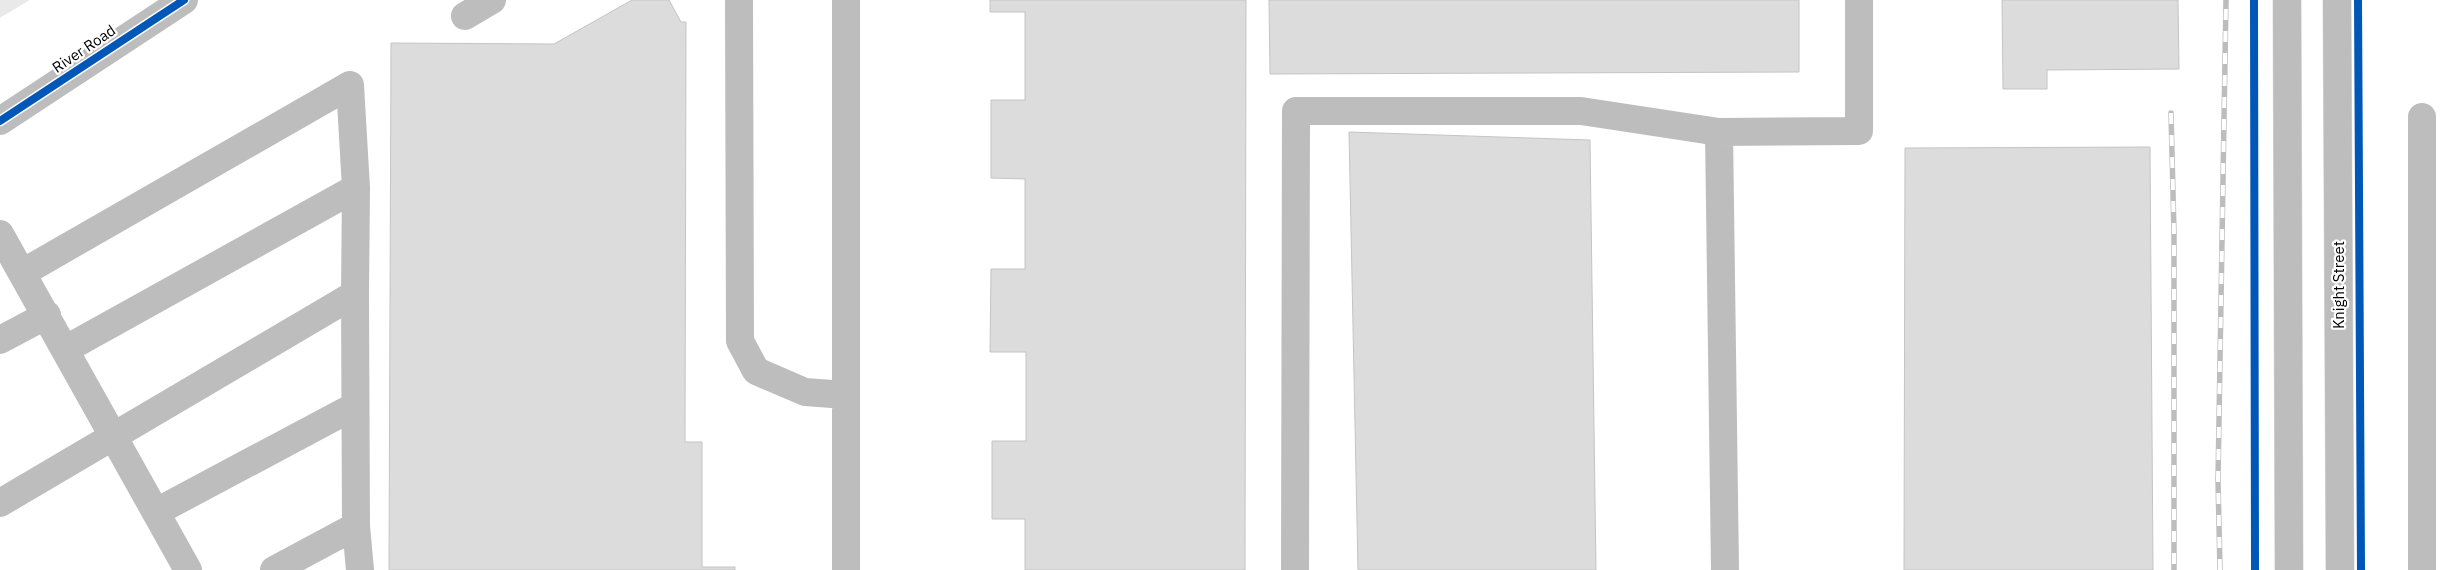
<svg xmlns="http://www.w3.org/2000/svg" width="2450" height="570" viewBox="0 0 2450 570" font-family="'IBM Plex Sans',sans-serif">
<rect width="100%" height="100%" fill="#fff"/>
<path fill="#e9e9e9" d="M0 0H30L0 18Z"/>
<path fill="#fff" d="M30 0H101L0 62V18Z"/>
<path fill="#dcdcdc" stroke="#c4c4c4" d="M632 0H669L681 22H686L685 442H702V567H735V570H389L391 43 554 44Z
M990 0H1246L1245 570H1025V519H992V441H1026V352H990L991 269H1025V179L991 178V100H1025V12H990Z
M1269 0H1799V72L1270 74Z
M2002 0H2178L2179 69 2047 70V89H2003Z
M1349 132 1590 140 1596 570H1358Z
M2150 147 2153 570H1904L1905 148Z"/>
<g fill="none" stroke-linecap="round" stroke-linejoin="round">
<defs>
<path id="highway" d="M2287 0 2289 570
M2337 0 2340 570"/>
</defs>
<use href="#highway" stroke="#dbdbdb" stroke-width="29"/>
<path stroke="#bdbdbd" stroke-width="28" d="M739 0 740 341 756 371 805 392 846 395
M465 16 492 0
M2422 117V570
M0 121 184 0
M0 234 188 570
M355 294 356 526 360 570
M0 340 47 315
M66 349 356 188
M0 503 355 294 356 188 350 85 22 273
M156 512 355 406
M274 570 356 526
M846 570V0
M1295 570 1296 111H1581L1719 132
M1725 570 1719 132 1859 131V0"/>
<use href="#highway" stroke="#bdbdbd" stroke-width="28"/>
<defs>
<path id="rail" d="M2171 113 2174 233V570
M2220 570 2218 480 2226 0"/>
</defs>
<use href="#rail" stroke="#bdbdbd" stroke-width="5.5"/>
<use href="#rail" stroke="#fff" stroke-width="4" stroke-dasharray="11" stroke-linecap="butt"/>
<defs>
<path id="cycleway" d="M2254 0 2255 570
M2358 0 2361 570
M0 121 184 0"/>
</defs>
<use href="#cycleway" stroke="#fff" stroke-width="11"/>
<use href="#cycleway" stroke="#0057b8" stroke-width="8"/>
</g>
<g text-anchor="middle" stroke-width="4.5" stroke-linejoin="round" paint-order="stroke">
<g font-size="15" fill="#000" stroke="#fff">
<text transform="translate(84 49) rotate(-34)" y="5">River Road</text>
<text transform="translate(2339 285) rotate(-90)" y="5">Knight Street</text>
</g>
</g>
</svg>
